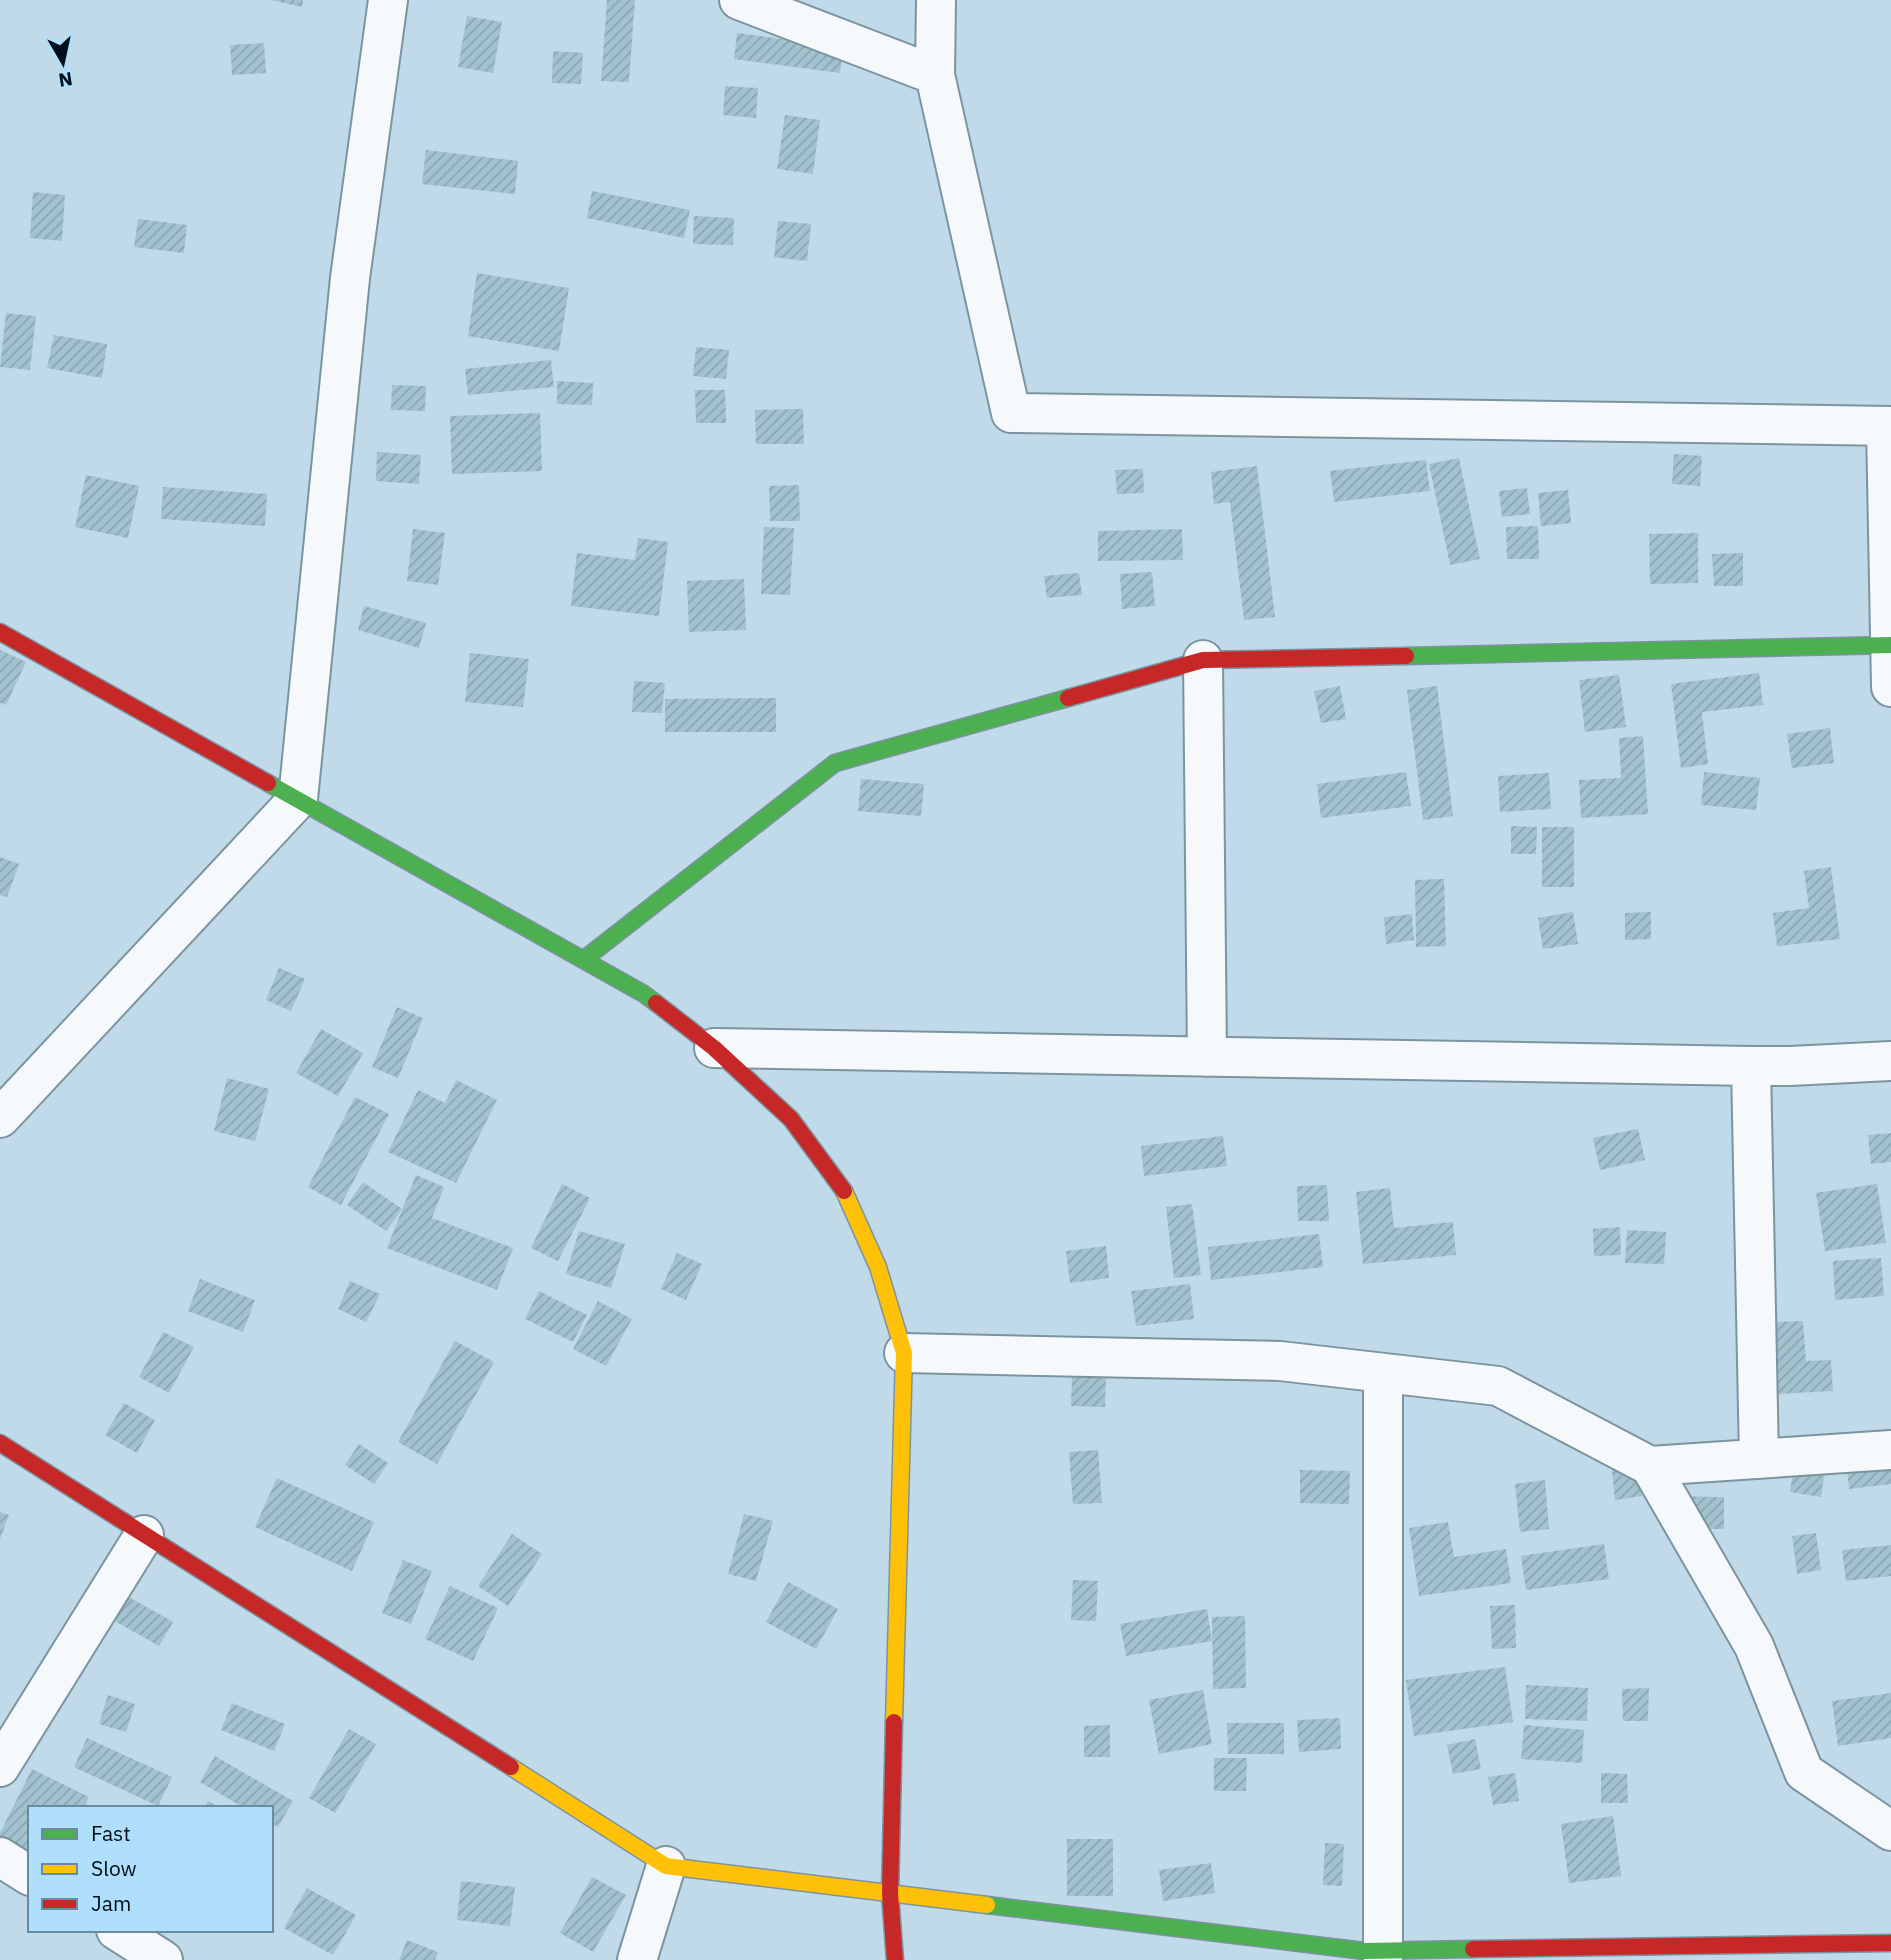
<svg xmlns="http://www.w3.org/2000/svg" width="1891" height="1960" viewBox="0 0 1891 1960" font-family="'IBM Plex Sans',sans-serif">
<defs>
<pattern id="building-hatch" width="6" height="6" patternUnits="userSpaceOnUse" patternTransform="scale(1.75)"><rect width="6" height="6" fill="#a1c2ce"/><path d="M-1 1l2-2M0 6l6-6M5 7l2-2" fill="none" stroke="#89a6b0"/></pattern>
</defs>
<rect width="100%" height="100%" fill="#c0dae9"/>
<path fill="url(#building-hatch)" d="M271 0H303L302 7Z
M607 0H635L629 82 601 81Z
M467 16 502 22 493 73 458 67Z
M737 33 843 47 840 73 734 59Z
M264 43 266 73 232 75 230 45Z
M553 51 583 53 581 84 552 83Z
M725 86 758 88 756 118 723 115Z
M785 115 820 120 813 174 777 169Z
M426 150 518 161 515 194 422 184Z
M592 191 690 210 684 238 587 218Z
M33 192 65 195 62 241 30 238Z
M694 216 734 218 733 245 693 244Z
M138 219 187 225 184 253 134 247Z
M778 221 811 224 807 261 774 257Z
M477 273 569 288 559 351 468 336Z
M6 313 36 316 30 370 0 367Z
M54 335 107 344 102 378 47 368Z
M696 347 729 350 726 379 693 376Z
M551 360 554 387 468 395 465 369Z
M557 381 593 383 592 405 557 404Z
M392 385 426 386 425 411 391 410Z
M695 390H725L726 423H696Z
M803 409 804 444H756L755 410Z
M540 413 542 471 452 474 450 416Z
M377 452 421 455 419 484 376 481Z
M1674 454 1702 456 1700 486 1672 484Z
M1459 458 1480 559 1450 565 1429 464Z
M1426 460 1430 491 1334 502 1330 471Z
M1257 466 1275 617 1244 620 1230 502 1214 504 1211 472Z
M1143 469 1144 493 1117 494 1115 470Z
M86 475 139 486 128 538 75 527Z
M799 485 800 521H770L769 486Z
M163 487 267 494 265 526 161 519Z
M1527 488 1530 514 1502 517 1499 491Z
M1568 490 1571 523 1541 526 1538 493Z
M1538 526 1539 559H1507L1506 527Z
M764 527 794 528 790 595 761 594Z
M413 529 445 533 438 585 407 581Z
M1182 529 1183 560 1098 561V531Z
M1698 533V583L1650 584 1649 534Z
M638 538 668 542 659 616 571 606 577 553 635 560Z
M1743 553V586H1714L1712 554Z
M1152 572 1155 606 1122 609 1120 574Z
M1079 573 1082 595 1047 598 1044 576Z
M744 579 746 630 689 632 687 581Z
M364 606 426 623 419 648 358 630Z
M0 650 26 662 6 705 0 703Z
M470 653 529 659 523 707 465 702Z
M1759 673 1763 705 1702 712 1708 764 1681 768 1671 684Z
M1619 675 1626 727 1585 732 1579 680Z
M634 681 665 683 662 713 632 712Z
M1340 686 1346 719 1321 723 1314 691Z
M1437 686 1453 816 1423 820 1407 690Z
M776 698V732H665V699Z
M1830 728 1834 763 1792 768 1787 734Z
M1643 736 1648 814 1581 818 1579 780 1621 778 1619 738Z
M1406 772 1411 806 1321 818 1317 784Z
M1704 772 1760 778 1756 810 1701 805Z
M1549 773 1551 809 1500 812 1498 776Z
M861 779 924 784 921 816 858 811Z
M1511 826 1537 827 1536 854H1511Z
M1542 827H1574V887H1542Z
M0 857 19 864 7 897 0 895Z
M1831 867 1840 939 1777 946 1773 913 1809 908 1804 871Z
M1444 879 1446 946 1416 947 1415 880Z
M1573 912 1578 944 1543 949 1538 918Z
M1651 912V939L1625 940V913Z
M1412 914 1414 940 1386 944 1384 917Z
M279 968 305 979 291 1011 266 1000Z
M397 1007 423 1018 398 1078 372 1067Z
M321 1029 363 1053 338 1096 296 1073Z
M227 1078 269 1089 255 1141 214 1131Z
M456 1080 497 1100 456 1183 388 1152 418 1090 445 1103Z
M355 1097 389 1114 341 1205 308 1187Z
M1638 1129 1645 1160 1600 1170 1593 1138Z
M1891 1133V1162L1871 1164 1868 1135Z
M1223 1136 1227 1166 1144 1176 1141 1146Z
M416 1175 444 1187 432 1218 513 1248 497 1290 387 1248Z
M363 1182 402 1209 386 1231 347 1205Z
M562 1184 590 1198 558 1261 531 1248Z
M1877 1184 1886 1243 1825 1251 1816 1193Z
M1327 1185 1329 1221H1298L1297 1186Z
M1390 1188 1394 1228 1453 1222 1456 1255 1363 1264 1356 1192Z
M1192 1204 1201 1275 1174 1278 1166 1207Z
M1620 1227 1621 1255 1594 1256 1593 1229Z
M1627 1230 1666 1232 1664 1264 1625 1263Z
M579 1231 625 1244 611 1288 566 1274Z
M1319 1234 1323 1267 1211 1280 1208 1247Z
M1106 1246 1109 1278 1070 1283 1066 1251Z
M677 1253 702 1264 686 1300 661 1289Z
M1881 1258 1884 1296 1835 1300 1833 1261Z
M200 1279 255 1300 243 1332 188 1311Z
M350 1281 380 1294 366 1322 338 1309Z
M1190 1284 1194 1319 1136 1326 1131 1291Z
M539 1291 587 1315 573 1342 525 1319Z
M598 1301 632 1319 606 1366 573 1349Z
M1803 1321 1806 1361 1831 1360 1833 1391 1776 1394 1771 1322Z
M163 1332 194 1347 169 1393 139 1377Z
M455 1341 494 1362 437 1464 398 1442Z
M1072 1375H1106L1105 1407 1071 1406Z
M124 1403 155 1420 137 1453 105 1435Z
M359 1444 388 1463 374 1484 345 1465Z
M1098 1450 1102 1503 1073 1504 1069 1452Z
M1891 1454V1484L1849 1489 1846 1459Z
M1638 1458 1642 1496 1615 1500 1611 1462Z
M1795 1459 1826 1464 1821 1497 1790 1492Z
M1300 1470 1350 1471 1349 1504 1300 1503Z
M277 1478 374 1522 352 1571 255 1527Z
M1545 1480 1549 1529 1520 1532 1515 1484Z
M1667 1496 1724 1497V1529H1666Z
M0 1512 9 1515 0 1539Z
M744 1514 773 1521 756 1581 728 1574Z
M1448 1522 1454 1557 1506 1549 1511 1583 1419 1596 1409 1528Z
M1816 1533 1821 1570 1797 1574 1792 1536Z
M512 1534 542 1554 508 1606 478 1586Z
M1604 1544 1609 1579 1526 1590 1521 1556Z
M1891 1545V1576L1846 1581 1842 1550Z
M403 1560 432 1571 411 1624 382 1613Z
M1073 1580 1098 1581 1096 1621 1071 1620Z
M788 1582 838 1609 816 1649 766 1622Z
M450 1586 498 1608 473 1661 425 1639Z
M127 1596 173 1622 159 1646 113 1620Z
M1515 1605 1516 1648 1492 1649 1490 1606Z
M1207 1609 1212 1641 1126 1656 1120 1624Z
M1245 1616 1246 1688 1213 1689 1212 1617Z
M1505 1667 1513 1722 1414 1736 1406 1680Z
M1526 1685 1588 1688 1587 1721 1525 1719Z
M1649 1688 1648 1721H1623L1622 1689Z
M1203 1690 1212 1744 1159 1754 1149 1700Z
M1891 1693V1738L1838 1746 1832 1701Z
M108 1695 135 1704 126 1732 99 1724Z
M232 1703 285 1724 274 1751 221 1730Z
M1340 1718 1341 1749 1299 1752 1297 1720Z
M1227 1723H1284V1754H1228Z
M1110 1725V1757H1084V1726Z
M1524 1725 1584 1730 1582 1763 1521 1759Z
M349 1729 376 1744 335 1813 309 1798Z
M87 1738 172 1777 158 1806 74 1767Z
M1475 1739 1481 1769 1453 1774 1447 1745Z
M215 1756 293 1801 278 1827 271 1823V1808H244L200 1782Z
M1214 1758H1247L1246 1791H1214Z
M32 1769 89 1797 84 1808H30V1856L0 1841V1833Z
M1515 1773 1519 1801 1493 1805 1488 1777Z
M1601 1773 1627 1774 1628 1803H1601Z
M208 1801 221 1808H204Z
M1613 1816 1621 1876 1569 1883 1561 1824Z
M1067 1839H1113V1896H1067Z
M1325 1843 1344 1844 1342 1886 1323 1885Z
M1211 1863 1215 1893 1163 1901 1159 1870Z
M592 1877 626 1895 593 1952 560 1933Z
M461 1881 515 1887 510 1926 457 1920Z
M307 1888 356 1915 333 1955 284 1928Z
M407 1940 438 1952 435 1960H399Z"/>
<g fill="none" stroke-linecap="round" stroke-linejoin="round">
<defs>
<path id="street" d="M739 0 935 75
M936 0 935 75 1011 413 1891 426
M1886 426 1891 687
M1203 660 1207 1057
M714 1048 1751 1066H1790L1891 1061
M1751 1066 1759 1459
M0 1118 298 799 350 278 388 0
M904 1353 1280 1361 1498 1386 1650 1466 1754 1646 1804 1772 1891 1831
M1650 1466 1891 1450
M0 1767 144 1535
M0 1857 30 1876
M116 1930 163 1960
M637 1960 666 1866
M1383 1960V1373"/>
<path id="fast" d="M1406 656 1891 645
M268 783 644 994 656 1003
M583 960 835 763 1068 698
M987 1905 1364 1951 1473 1949"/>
<path id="slow" d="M844 1191 878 1267 904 1353 894 1722
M511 1767 666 1866 987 1905"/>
<path id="jam" d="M0 632 268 783
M1068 698 1203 660 1406 656
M656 1003 714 1048 791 1119 844 1191
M0 1443 511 1767
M894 1722 890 1894 895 1960
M1473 1949 1891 1943"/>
</defs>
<use href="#street" stroke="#7b94a0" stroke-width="42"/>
<use href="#fast" stroke="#7b94a0" stroke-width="19"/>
<use href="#slow" stroke="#7b94a0" stroke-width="19"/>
<use href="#jam" stroke="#7b94a0" stroke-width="19"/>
<use href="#street" stroke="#f6f9fc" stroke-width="38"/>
<use href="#fast" stroke="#4caf50" stroke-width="16"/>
<use href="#slow" stroke="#ffc107" stroke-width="16"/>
<use href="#jam" stroke="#c62828" stroke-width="16"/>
</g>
<rect x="28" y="1806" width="245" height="126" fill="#afdffa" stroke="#698ba1" stroke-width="2"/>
<rect x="42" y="1829" width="35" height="10" fill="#4caf50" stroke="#698ba1" stroke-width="2"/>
<text x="91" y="1841" font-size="21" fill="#000e1b">Fast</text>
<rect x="42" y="1864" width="35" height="10" fill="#ffc107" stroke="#698ba1" stroke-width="2"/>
<text x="91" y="1876" font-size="21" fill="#000e1b">Slow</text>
<rect x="42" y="1899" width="35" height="10" fill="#c62828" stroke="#698ba1" stroke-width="2"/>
<text x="91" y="1911" font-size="21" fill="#000e1b">Jam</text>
<g transform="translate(63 63) rotate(171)" stroke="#afdffa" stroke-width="5" paint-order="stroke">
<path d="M0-5L12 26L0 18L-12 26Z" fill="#000e1b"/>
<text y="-10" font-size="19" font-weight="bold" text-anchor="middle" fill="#000e1b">N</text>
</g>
</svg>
